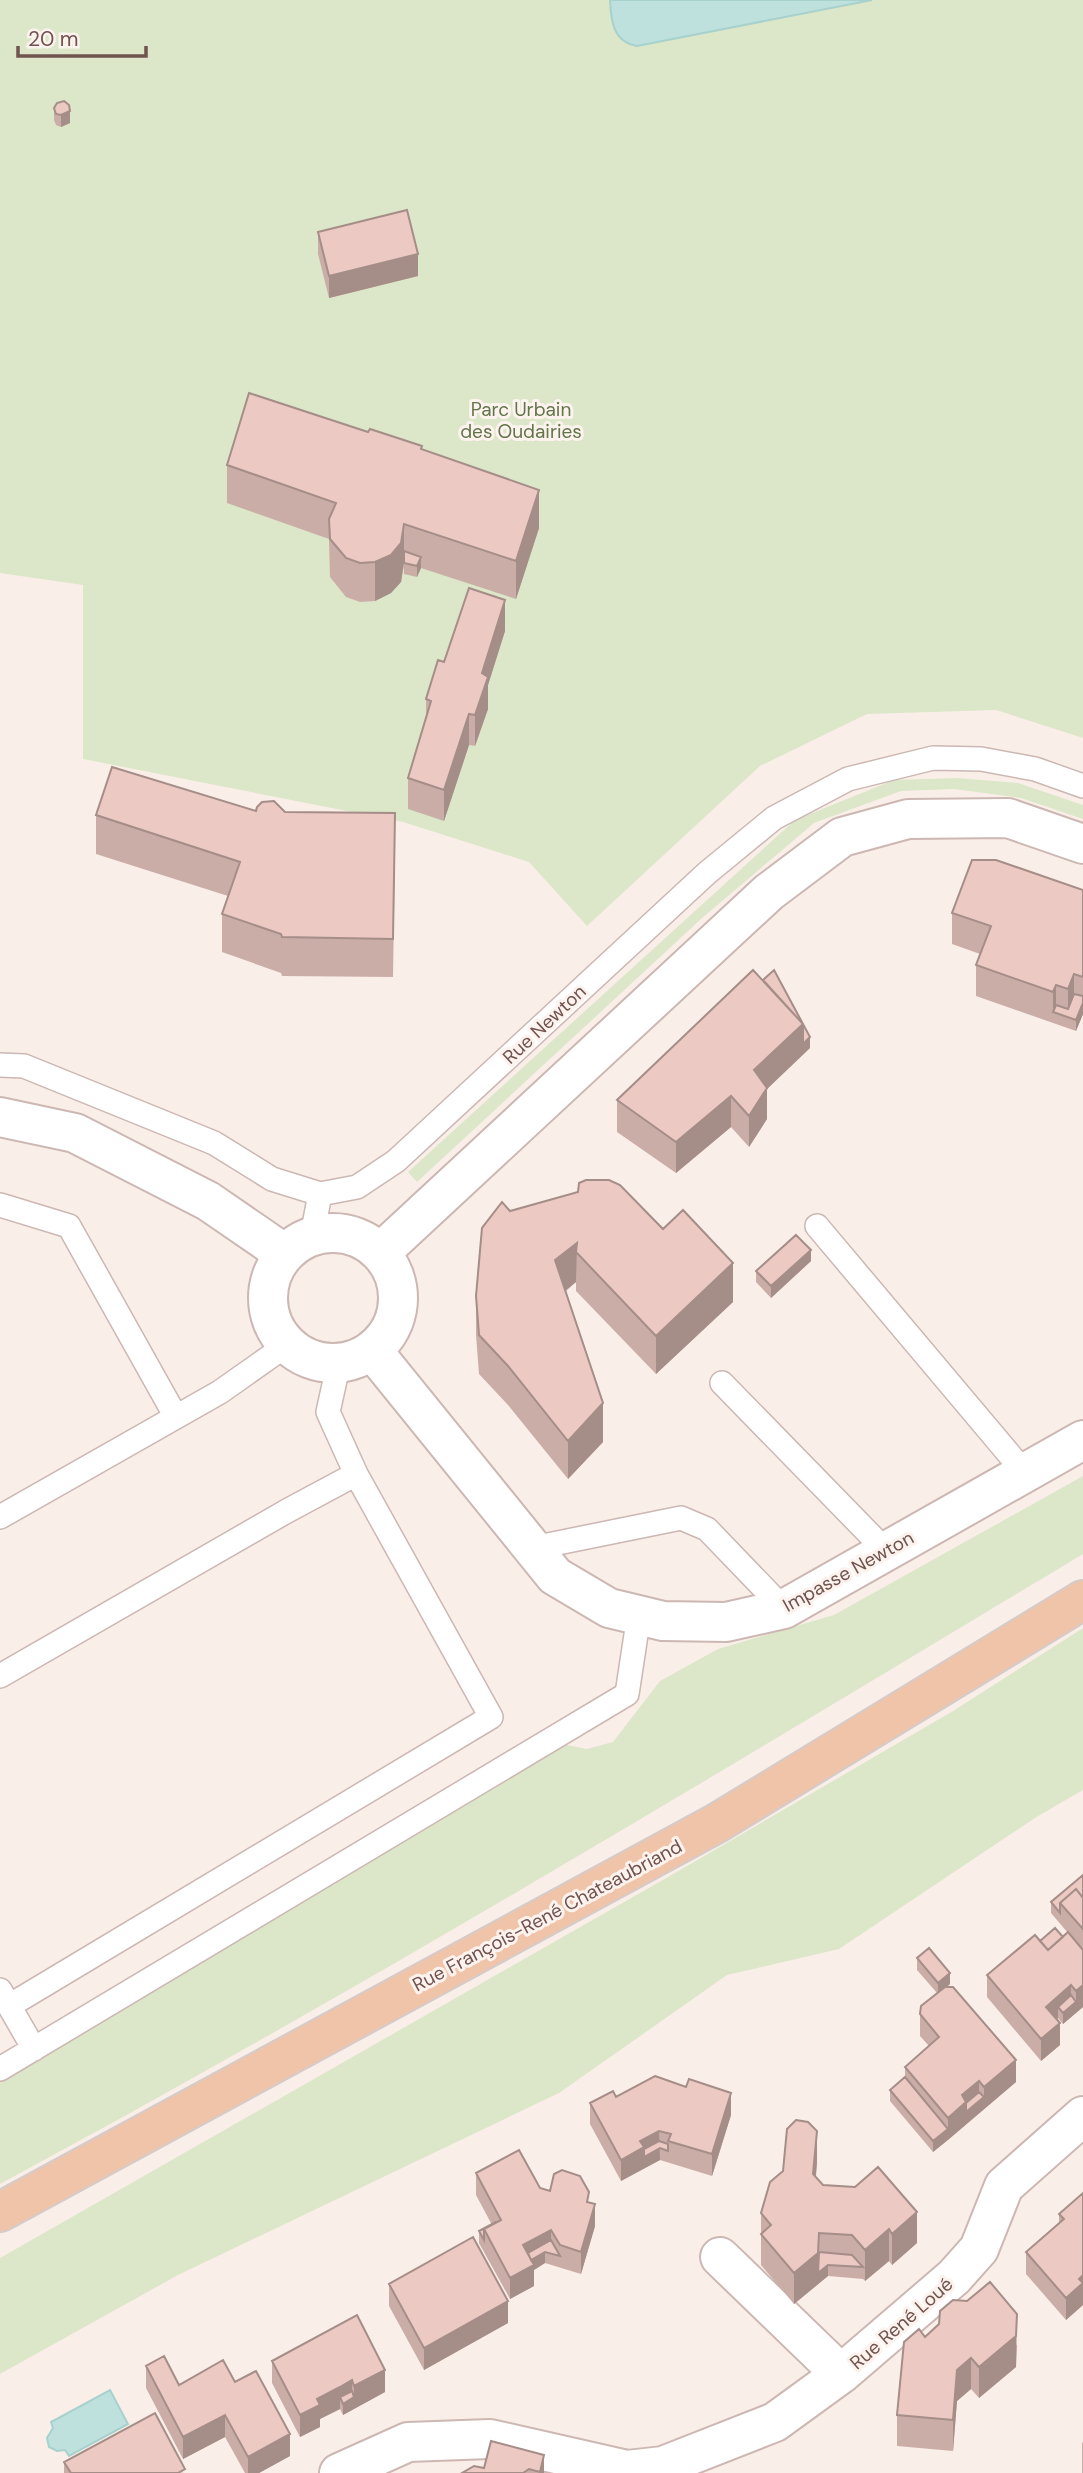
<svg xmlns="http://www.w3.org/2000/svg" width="1083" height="2473" viewBox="0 0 1083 2473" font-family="'DM Sans',sans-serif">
<rect width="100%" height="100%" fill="#faefe8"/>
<path fill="#dce6c8" d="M0 0H1083V738L996 710 867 714 760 766 587 926 529 862 403 822 83 759V585L0 573Z
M957 778 1018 783 1083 805V819L1021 798 954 789 901 791 814 823 701 919 417 1182 408 1172 795 820 894 780Z
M1083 1476V1554C725 1769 368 1986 0 2184V2057L536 1739 587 1749 613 1742 660 1681 718 1649 834 1615Z
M1083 1628V1790L1038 1816 839 1949 727 1975 559 2093 178 2275 0 2374V2258L675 1873 953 1711Z"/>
<path fill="#bfe1dd" stroke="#a7d1cd" stroke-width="2" d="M610 0H872L637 46C613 42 611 21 610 0Z
M110 2390 128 2424 69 2456 65 2450 57 2451 49 2447 47 2438 53 2428 51 2422Z"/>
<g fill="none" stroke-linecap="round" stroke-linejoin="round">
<defs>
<path id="service" d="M0 1065 24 1066 214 1143 272 1179 320 1194 357 1187 396 1161 707 873 774 818 848 779 933 758 981 759 1035 769 1083 786
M0 1205 69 1226 176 1417
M817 1226 1025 1473
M312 1236 320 1194
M722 1383 886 1551
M0 1517 220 1392 288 1344
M533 1548 681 1518 707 1529 784 1609
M0 1676 287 1511 356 1474 328 1412 339 1362
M0 1990 34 2049
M9 2006 491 1717 356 1474
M0 2069 627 1694 639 1615"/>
<path id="minor" d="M0 1117 75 1133 208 1201 285 1254
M268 1298a65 65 0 1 1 130 0a65 65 0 1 1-130 0Z
M380 1253 769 892 842 837 908 819 1008 818 1083 844
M372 1350 555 1576 609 1608 663 1621 726 1622 784 1609 1083 1440
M720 2257 841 2374
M339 2473 408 2442 490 2439 627 2470 663 2466 775 2422 841 2374 954 2277 979 2249 1004 2186 1083 2116"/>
<path id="primary" d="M0 2212 717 1823 1083 1600"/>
</defs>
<use href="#service" stroke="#ccb7b3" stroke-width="26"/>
<use href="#minor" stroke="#ccb7b3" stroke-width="42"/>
<use href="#primary" stroke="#d4cbca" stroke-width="42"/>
<use href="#service" stroke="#fff" stroke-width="23"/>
<use href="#minor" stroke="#fff" stroke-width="38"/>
<use href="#primary" stroke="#f0c4a9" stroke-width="38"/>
</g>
<path fill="#cbada8" d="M54 108 70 123 61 127 56 125 54 120Z
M318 232 418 276 329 298 318 254Z
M422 449 539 528 516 599 421 568 417 577 404 574V565L401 582 391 593 375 601 360 602 346 597 330 577 329 539 227 503V465Z
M505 631 488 685V709L475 746 469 745 444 821 408 809V778L426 719V699L444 662Z
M256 811 285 812 395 852 393 977 282 976 281 973 222 952V914L228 896 96 854V815Z
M1083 890V1014L1076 1031 976 996V965L980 954 952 944V913Z
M810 1048 767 1089V1119L749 1147 731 1127 676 1173 617 1132V1100Z
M578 1192 733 1302 656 1374 576 1291V1282L566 1291 603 1442 568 1479 508 1405 479 1374 476 1335V1296L510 1211Z
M811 1261 771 1298 756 1282V1271Z
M1083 1875V2007L1063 2024 1058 2018 1057 2019 1060 2045 1041 2061 987 1997V1975L1040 1941 1063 1937 1068 1933 1051 1913V1902Z
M917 1958 950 1984 947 1987 1016 2082 933 2152 890 2101V2090L905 2077V2067L929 2046 920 2036V2014L937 1993 917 1970Z
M616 2097 731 2115 712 2176 660 2160 621 2181 590 2124V2103Z
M817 2162 816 2177 823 2185 917 2243 892 2265 889 2261 865 2281 863 2279 828 2276 794 2304 761 2265V2213Z
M476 2173 540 2188 589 2202 595 2226 581 2274 545 2263 534 2270V2286L510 2299 479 2243V2231L492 2225 476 2195Z
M1083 2193V2305L1066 2320 1026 2274V2252L1059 2223V2214Z
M389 2284 508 2323 424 2370 389 2306Z
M357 2315 385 2392 343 2415 340 2409 320 2419V2427L300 2437 272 2383V2361Z
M939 2324 1017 2345 1016 2367 979 2398 971 2389 957 2401 953 2451 897 2446V2415L925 2337Z
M146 2366 179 2385 235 2382 290 2456 259 2473H245L225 2437 183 2459 146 2388Z
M491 2441 544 2473H462L484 2468Z
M1083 2442V2473H1082V2443Z
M64 2462 185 2473H64Z"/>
<path fill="#a58d88" d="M70 111V123L61 127V115Z
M418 254V276L329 298V276Z
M539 490V528L516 599V561Z
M404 524V562L401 582 391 593 375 601V562Z
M421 557V568L417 577V566Z
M505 600V631L488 685V709L475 746V715L482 673Z
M469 714V745L444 821V790Z
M1074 974V1005L1068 1017V989Z
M1056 985V1013L1053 1012V992Z
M1083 1003V1014L1076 1031V1020Z
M803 1024 810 1037V1048L767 1089V1119L749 1147V1116L754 1070Z
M731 1096V1127L676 1173V1142Z
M577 1243 576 1282 555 1299V1260Z
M811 1250V1261L771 1298V1286Z
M733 1263V1302L656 1374V1336Z
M603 1403V1442L568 1479V1441Z
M950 1973V1984L938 1994V1983Z
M1071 1985V2006L1076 2002V1991L1083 1985V2007L1063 2024V2013L1058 2007V2018L1046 2028V2007Z
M1060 2023V2045L1041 2061V2039Z
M1016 2060V2082L948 2140V2118L962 2095 979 2081V2102L984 2097V2087Z
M731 2093V2115L712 2176V2154Z
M948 2129V2140L933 2152V2141Z
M659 2131 660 2160 621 2181V2160L640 2141Z
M817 2131V2162L814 2195 813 2174Z
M595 2204V2226L581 2274V2252Z
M917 2212V2243L892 2265V2234Z
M889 2229V2261L865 2281V2250Z
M551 2230V2252H545V2263L534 2270V2286L510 2299V2278L523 2245Z
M819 2233V2264L828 2265V2276L794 2304V2273Z
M1083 2275V2305L1066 2320V2298L1079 2279Z
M508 2301V2323L424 2370V2348Z
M1017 2314 1016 2367 979 2398V2367Z
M971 2358V2389L957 2401 953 2451V2420L957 2370Z
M385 2370V2392L343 2415V2404L340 2397V2409L320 2419V2427L300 2437V2415L317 2399 352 2380V2398L354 2397V2386Z
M225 2415V2437L183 2459V2437Z
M290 2434V2456L259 2473H248V2457Z
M544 2455V2473H540V2472Z"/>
<path fill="#ecc9c3" stroke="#a58d88" stroke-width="2" d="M64 101 69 105 70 111 61 115 56 114 54 108 57 103Z
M407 210 418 254 329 276 318 232Z
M249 393 368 432 370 429 422 446 421 449 539 490 516 561 404 524 401 543 391 555 375 562 360 563 346 558 330 539 329 519 336 503 227 465Z
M404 551 421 557 417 566 404 563Z
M469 588 505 600 482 673 488 677 475 715 469 714 444 790 408 778 431 701 426 699 438 660 444 662Z
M112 767 256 811 257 807 262 802 274 801 285 812 395 813 393 939 282 937 281 934 222 914 240 862 96 815Z
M972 860H996L1083 890V977L1074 974 1068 989 1056 985 1053 992 976 965 991 926 952 913Z
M753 970 803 1024 754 1070 767 1088 749 1116 731 1096 676 1142 617 1100Z
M774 970 810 1037 803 1044V1024L763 980Z
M1074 994 1083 996V1003L1076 1020 1053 1012 1056 1005 1068 1009Z
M586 1180H609L620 1185 663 1229 683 1210 733 1263 656 1336 576 1252 577 1243 555 1260 603 1403 568 1441 508 1366 479 1335 476 1296 482 1228 502 1202 510 1211 578 1192 579 1183Z
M796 1235 811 1250 771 1286 756 1271Z
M1083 1875V1898L1076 1889 1060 1903V1913L1051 1902Z
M1076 1889 1083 1898V1929L1060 1903Z
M1055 1928 1063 1937 1048 1950 1040 1941Z
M1068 1932 1083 1950V1985L1076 1991 1071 1985 1046 2007 1060 2023 1041 2039 987 1975 1035 1935 1048 1950Z
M929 1948 950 1973 938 1983 917 1958Z
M945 1987H953L1016 2060 984 2087 979 2081 962 2095 966 2102 948 2118 905 2067 939 2037 920 2014 921 2006Z
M1071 1995 1076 2002 1063 2013 1058 2007Z
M655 2076 686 2087 689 2079 731 2093 712 2154 668 2141 671 2134 659 2131 640 2141 644 2147 621 2160 590 2103 613 2091 616 2097Z
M905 2077 948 2129 933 2141 890 2090Z
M979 2092 984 2097 966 2112V2103Z
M796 2120 808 2122 817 2131 813 2174 823 2185 855 2187 878 2167 917 2212 892 2234 889 2229 865 2250 852 2235 819 2233 818 2253 794 2273 761 2234 771 2225 761 2213 770 2182 783 2171 787 2129Z
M659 2141 668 2144V2151L660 2148 644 2157V2149Z
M519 2150 540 2188 550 2191 554 2174 562 2170 580 2176 589 2192 587 2202 595 2204 581 2252 560 2245 551 2230 523 2245 534 2265 510 2278 484 2229 501 2220 476 2173Z
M1083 2193V2275L1079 2279 1083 2283 1066 2298 1026 2252 1064 2219 1059 2214Z
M496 2222 484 2229V2240L479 2231Z
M473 2237 508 2301 424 2348 389 2284Z
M551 2240 560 2256 545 2252 531 2260 528 2253Z
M819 2252 852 2255 863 2267 828 2265 818 2273Z
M990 2282 1017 2314 1016 2336 979 2367 971 2358 957 2370 953 2420 897 2415 904 2342 919 2329 925 2337 939 2324 940 2311 953 2300 967 2301Z
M357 2315 385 2370 354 2386 352 2380 340 2387 317 2399 320 2405 300 2415 272 2361Z
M164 2356 179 2385 223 2360 235 2382 256 2371 290 2434 248 2457 225 2415 183 2437 146 2366Z
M352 2391 354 2397 343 2404 340 2397Z
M155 2413 185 2469 178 2473H71L64 2462Z
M491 2441 544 2455 540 2472 529 2469 523 2473H462L474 2466 484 2468Z"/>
<g text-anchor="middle" stroke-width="6" stroke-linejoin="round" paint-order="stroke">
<g font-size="19" fill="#617549" stroke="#fdf3ee">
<text x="521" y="416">Parc Urbain<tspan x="521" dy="22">des Oudairies</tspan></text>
</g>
<g font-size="19" fill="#71534f" stroke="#fdf3ee">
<text transform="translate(544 1024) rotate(-43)" y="7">Rue Newton</text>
<text transform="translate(848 1571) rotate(-29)" y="7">Impasse Newton</text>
<text transform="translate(547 1915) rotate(-28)" y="7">Rue François-René Chateaubriand</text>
<text transform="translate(901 2323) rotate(-41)" y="7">Rue René Loué</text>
</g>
</g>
<path d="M18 46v10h128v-10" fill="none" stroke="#71534f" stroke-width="3.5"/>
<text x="28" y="46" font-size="21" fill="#71534f" stroke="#fdf3ee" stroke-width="5" paint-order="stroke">20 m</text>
</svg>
